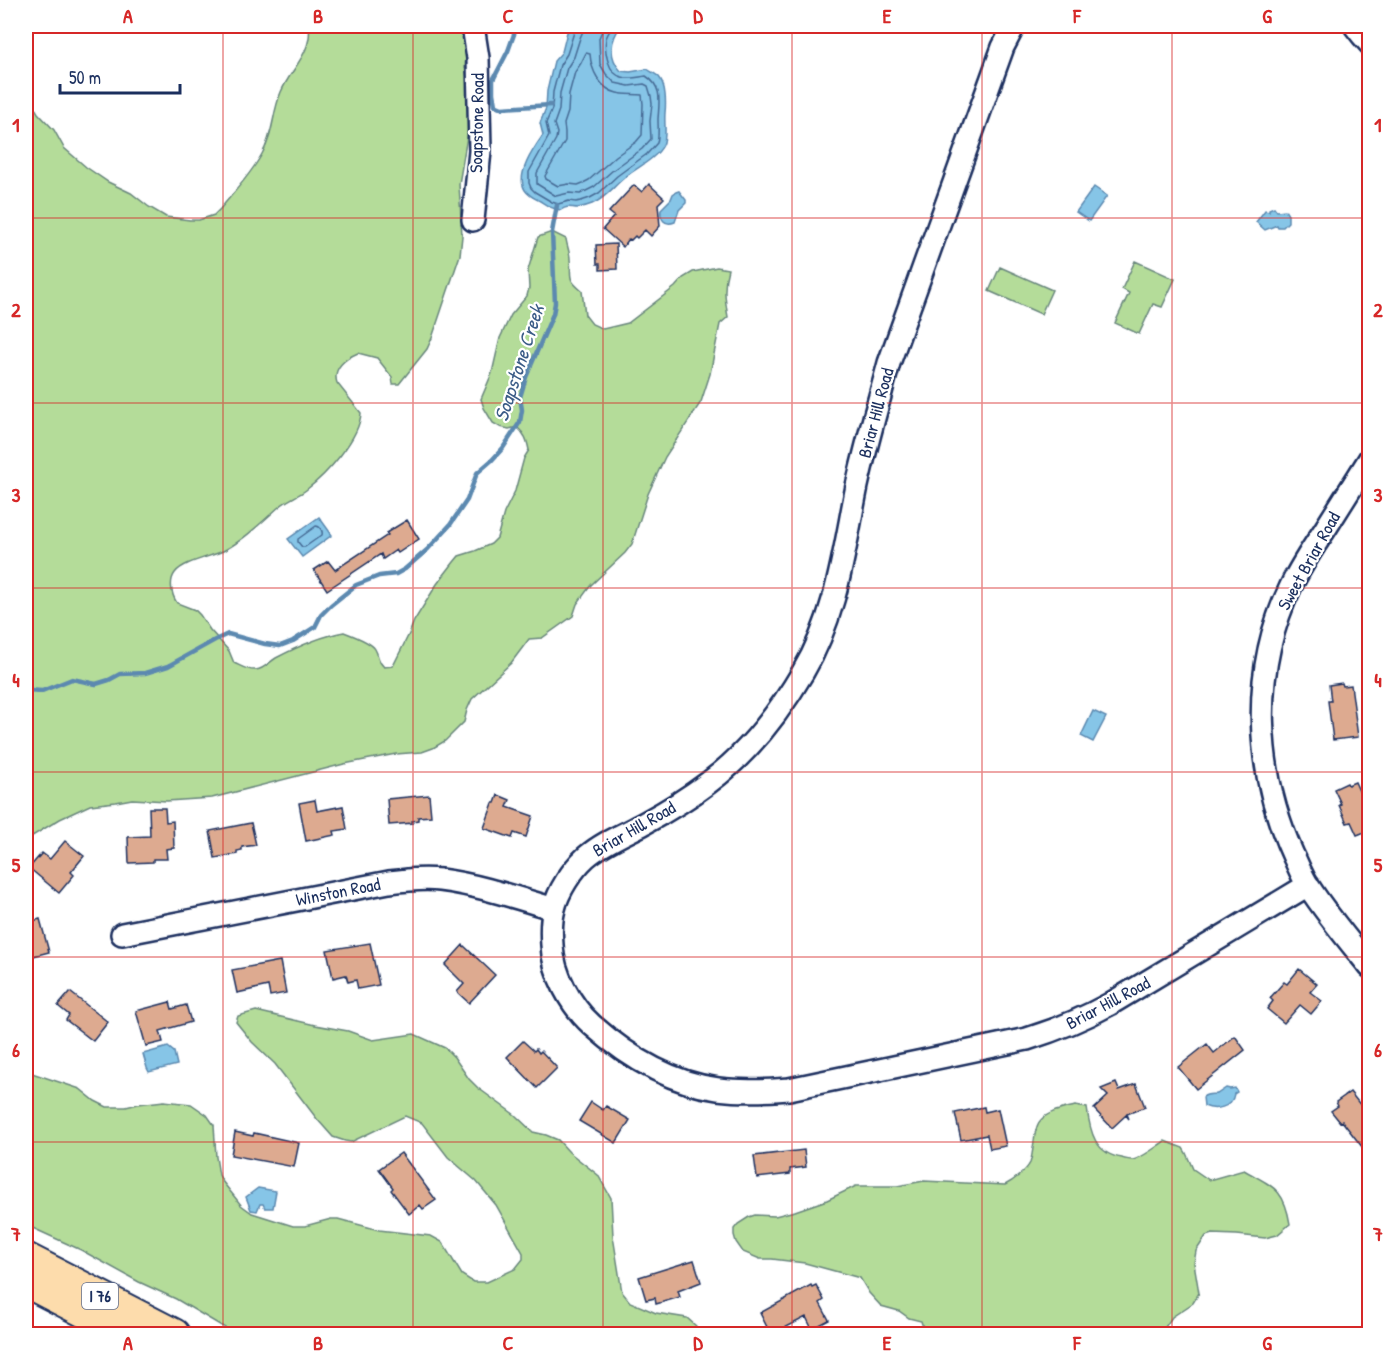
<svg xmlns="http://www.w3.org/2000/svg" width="1395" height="1360" viewBox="0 0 1395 1360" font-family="'Patrick Hand',sans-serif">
<rect width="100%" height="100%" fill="#fff"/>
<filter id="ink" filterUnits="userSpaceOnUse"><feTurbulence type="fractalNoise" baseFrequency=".0167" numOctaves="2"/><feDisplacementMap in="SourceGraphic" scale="12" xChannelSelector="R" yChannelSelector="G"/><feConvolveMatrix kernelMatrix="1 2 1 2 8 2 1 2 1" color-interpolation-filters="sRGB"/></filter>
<g filter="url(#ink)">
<path fill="#b4dc99" stroke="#68867c" stroke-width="1.5" d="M309 26H460L467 45 465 67 468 83 470 110 468 131 459 184 462 236 460 255 432 338 427 349 399 384H393L392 377 377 358 358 353C346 358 332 368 337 383L361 413C360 438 326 475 306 490 298 496 287 500 279 507 262 522 245 539 225 550 212 557 184 561 175 573 169 581 171 594 177 603L195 610 200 615 210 630 229 651 234 663C241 666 248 671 256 670 265 669 269 662 276 658 297 647 321 636 344 632 352 635 371 642 375 649 380 658 376 659 384 667L393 666 409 634 414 621 437 584 454 562 459 556 475 551 491 544 497 538 504 513 515 491 524 458 529 450C527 440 525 434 517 427L509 429 500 427 493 423 484 408 481 399 492 373 500 338 511 315 527 296 529 288 528 270 538 237 552 232 566 239C567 246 570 253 570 259 572 277 566 278 582 291L585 315 592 324 603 329 628 323 675 287 683 278 693 272 717 267 728 269C723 286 725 300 728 317L720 324 710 374 701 402 665 457 648 494 632 544 625 553 591 585 577 604 573 616 542 638 529 639 511 663 472 699 467 710 464 722 445 741 433 748 422 752 396 754 344 764 212 798 167 801 132 799 116 802 90 805 60 819 26 840V93L38 113 54 130 64 148 86 167 108 182 131 193 149 207 166 217 190 220H199L214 215 220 209C235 191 251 174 262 154 274 133 272 113 281 92 290 70 313 52 309 26Z
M1135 261 1175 279 1162 307 1153 304 1139 334 1115 323 1129 293 1122 289Z
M1000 267 1052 290 1041 314 989 291Z
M256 1011 315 1025 348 1031 373 1040 414 1034 445 1048 454 1057 469 1079 478 1088 515 1115 533 1132 546 1135 558 1140 569 1152 598 1175 611 1198 613 1236 621 1286 622 1292 630 1302 656 1313 687 1318 696 1326V1334H235L176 1299 139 1282 81 1250 26 1225V1071L80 1089 95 1101 107 1107H126L138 1104 164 1101 191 1104 207 1115 214 1125 216 1157 219 1175 222 1181 241 1205 252 1213 293 1226H305L331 1219H338L379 1230 431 1236 442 1242 462 1275 473 1282H487L515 1269 523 1259V1253L496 1205 476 1181 448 1157 422 1123 405 1116 351 1142 345 1141 333 1137 317 1119 275 1064 252 1042 236 1022 238 1016Z
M1075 1106 1087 1108C1090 1132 1095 1154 1122 1158 1123 1159 1131 1160 1132 1160 1141 1159 1157 1146 1165 1141L1183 1148 1186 1153 1193 1169 1209 1180 1244 1170C1273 1187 1284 1188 1290 1224L1277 1235 1265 1238 1237 1235 1212 1234 1206 1236 1196 1251 1194 1263 1199 1293 1193 1303 1172 1317 1161 1333V1334H925L921 1321 909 1318 899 1311 881 1306 869 1293 860 1278 805 1263 772 1259H760L743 1252 736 1242 734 1235V1229L738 1224 749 1217 755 1215 775 1216 795 1211 827 1200 856 1186H897L924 1181 1005 1185C1013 1181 1026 1171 1030 1163 1032 1158 1034 1141 1035 1134 1036 1130 1037 1124 1040 1121 1048 1111 1064 1109 1075 1106Z"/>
<path fill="#86c5e7" stroke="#5b89b0" stroke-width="1.5" d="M572 26H621C610 40 608 57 621 71L630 72 647 69C650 71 656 74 659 77 666 85 666 103 665 113 664 123 667 137 663 145 657 158 635 169 624 178 613 187 605 199 592 204 587 206 583 207 578 208 571 208 568 205 561 210 552 209 548 206 540 201 534 198 529 196 525 190 515 175 534 148 543 135L540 123 546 108 547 91 554 61 562 52 567 32Z
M1094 187 1107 196 1089 221 1076 212Z
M679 191 686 200V203L679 210 675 222C664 226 660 219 661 209L671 199 673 194 676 192Z
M1274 207 1277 211 1285 210 1288 215V222L1283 227H1278L1277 225 1265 230 1256 222 1265 210 1269 211V209Z
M319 517 332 535 302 557 288 539Z
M1093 711 1106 717 1093 742 1081 736Z
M168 1047 174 1052 177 1065 149 1072 147 1068 143 1054Z
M1226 1088 1230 1089 1235 1088 1237 1092 1234 1094C1232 1108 1215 1111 1204 1106L1203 1097C1208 1093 1211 1095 1217 1094Z
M258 1188 276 1191 273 1208H265L263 1204H260L257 1211 251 1210 246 1197Z"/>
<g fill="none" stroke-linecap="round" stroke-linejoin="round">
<path stroke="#466b95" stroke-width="1.5" d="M576 26 567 54 560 65 553 92 552 109 546 123 549 136 529 172V183L531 188 535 192 552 202 558 204 569 201 576 202 581 201 590 198 599 193 617 176 647 154 657 143C659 135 658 127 658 119 659 102 663 87 646 76 638 77 630 80 622 77 608 74 604 51 606 39 607 34 611 29 613 26
M584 26 583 31 580 38 574 57 567 68 560 93 559 110 554 124 557 133 556 139 537 173V184L556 196 569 193 580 194 594 187 613 170 642 149 651 139 650 121 652 104 651 96 648 86 644 84 629 86 615 83 606 74 600 64 599 38 604 26
M586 53 590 54C591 70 600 89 617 93 625 95 634 94 642 95L643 104 642 135 636 142 616 156 589 180 583 183 578 185 569 184 558 186 546 179 545 176 565 141V132L564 124 568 112 569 94 575 72 581 63Z
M316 526C320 526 323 531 322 535L305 547H302L298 542V539Z"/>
<path stroke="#5b89b0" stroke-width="4.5" d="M517 26 508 51 493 80V93L495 105 502 108 551 105
M26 690 42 691 72 679 96 684 109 680 120 674 145 673 168 666 215 640 228 634 265 644 280 646 293 641 315 627 321 615 331 605 356 585 379 576 396 574 405 569 428 549 450 525 467 500 477 473 492 460 503 448 520 422 522 410 520 397 526 377 553 314 555 303 552 232 557 205"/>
</g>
<path fill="#ddaa90" stroke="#1b2f5e" stroke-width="1.5" d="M649 184 664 198 658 204 660 226 651 236 645 230 637 238 635 236 631 240 629 239 623 247 603 229 614 216 609 212 634 185 642 192Z
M616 244 617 269 600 270V264H597L596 245Z
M407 520 419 539 398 553 396 550 383 559 381 554 327 590 314 570 328 561 335 570 388 535 386 533Z
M1342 683 1343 686 1351 685 1358 737 1333 740 1328 701H1331L1329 685Z
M1355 782 1370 815V830L1357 835 1351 822 1347 823 1339 805 1341 804 1334 789 1347 783 1348 785Z
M429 795 431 816 418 817V820L412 821 413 823 389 825 387 799Z
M498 795 510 800 507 807 533 816 526 837 514 833 512 838 484 828 493 803H495Z
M315 800 317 811 343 806 347 829 334 831 335 835 306 841 299 803Z
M149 808H165L166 822 173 821 174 848 166 849 167 859H153V862L129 863 128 837 150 836Z
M251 823 256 845 242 847V850L237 851V854L215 858 210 831Z
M65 841 84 856 71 872 74 875 59 893 29 868 42 853 50 859Z
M40 919 49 952 26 958V923Z
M370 943 379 985 358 989 356 980 348 982 346 975 333 978 327 950Z
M463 945 495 975 469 1003 457 992 464 984 445 965Z
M280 961 286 993 270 996 268 986 237 993 232 970Z
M1299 969 1317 984 1310 992 1322 1001 1311 1014 1300 1005 1284 1023 1267 1009 1273 1001 1270 998 1284 982 1287 984Z
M70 992 108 1022 93 1041 66 1020 69 1015 58 1006Z
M170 1002 172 1009 186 1005 191 1022 160 1031 163 1042 146 1046 136 1011Z
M1235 1036 1245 1050 1196 1089 1178 1067 1207 1044 1214 1053Z
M523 1041 534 1051 536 1049 539 1053 541 1051 557 1068 537 1088 507 1057Z
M1116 1083 1119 1090 1136 1084 1145 1107 1127 1114 1129 1119 1126 1115 1112 1128 1094 1109 1108 1096 1101 1089Z
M1350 1092 1370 1117V1157L1342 1121 1340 1122 1331 1111 1338 1106 1336 1102Z
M591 1102 603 1110 606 1106 630 1120 616 1143 579 1121Z
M984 1107 985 1112 998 1109 1006 1146 990 1149 987 1135 961 1140 955 1113Z
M235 1132 253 1136 254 1133 299 1143 294 1167 231 1155Z
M804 1150 806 1167 790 1169V1174L757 1178 754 1156Z
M401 1153 436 1200 423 1209 420 1205 409 1214 391 1190 393 1188 379 1169Z
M694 1260 701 1282 678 1291 680 1297 656 1304 655 1298 646 1300 639 1277Z
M811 1285 812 1287 816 1285 824 1300 820 1303 829 1320 812 1329 806 1317 771 1335 760 1313Z"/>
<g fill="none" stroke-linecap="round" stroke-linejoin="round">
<defs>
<path id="minor" d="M473 26 478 58 480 151 473 220
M1014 26 1003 47 889 363C878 404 866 445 857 486 844 550 837 615 803 672 779 713 746 755 708 783 687 799 665 812 643 824 624 834 602 843 586 857 572 870 558 891 554 909 551 920 551 933 552 945 553 974 571 1006 592 1025 627 1056 671 1083 718 1089 742 1092 765 1091 789 1089L1027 1039C1056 1030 1083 1019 1110 1004L1308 885
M1355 26 1362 35 1370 44
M1370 458C1354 483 1339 507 1324 531 1312 549 1300 567 1291 586 1250 670 1255 771 1293 855 1298 865 1302 877 1309 887 1327 915 1349 941 1370 967
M122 934 389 882C406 880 423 878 440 880 479 885 517 898 554 909"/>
<path id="highway" d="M26 1258 174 1334
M26 1282 127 1334"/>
</defs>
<use href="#minor" stroke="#1b2f5e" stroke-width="26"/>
<use href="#highway" stroke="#1b2f5e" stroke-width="34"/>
<use href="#minor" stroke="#fff" stroke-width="21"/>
<use href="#highway" stroke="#fddcac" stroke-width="30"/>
</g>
</g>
<path fill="none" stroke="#d62828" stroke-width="1.5" stroke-opacity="0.55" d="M223 26V1334M413 26V1334M603 26V1334M792 26V1334M982 26V1334M1172 26V1334M26 218H1370M26 403H1370M26 588H1370M26 772H1370M26 957H1370M26 1142H1370"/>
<g text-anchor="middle" stroke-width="4.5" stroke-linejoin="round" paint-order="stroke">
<rect fill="#fff" stroke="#5f6d8e" stroke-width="1.5" x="82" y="1283" width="36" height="26" rx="4.5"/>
<g font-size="16" font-weight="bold" fill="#1b2f5e">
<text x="100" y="1302">I 76</text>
</g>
<g font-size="18" fill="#1b2f5e" stroke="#fff">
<text transform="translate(477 123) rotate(-89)" y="6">Soapstone Road</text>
<text transform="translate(876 413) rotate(-75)" y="6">Briar Hill Road</text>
<text transform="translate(1309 561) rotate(-61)" y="6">Sweet Briar Road</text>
<text transform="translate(634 829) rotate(-30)" y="6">Briar Hill Road</text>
<text transform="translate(338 892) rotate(-11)" y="6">Winston Road</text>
<text transform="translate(1108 1003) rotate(-28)" y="6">Briar Hill Road</text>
</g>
<g font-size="20" font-style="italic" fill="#3b5c87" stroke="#fff">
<text transform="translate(519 363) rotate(-72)" y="7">Soapstone Creek</text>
</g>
</g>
<rect width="1395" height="1360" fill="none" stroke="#fff" stroke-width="66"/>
<path d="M60 84v9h120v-9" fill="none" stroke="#1b2f5e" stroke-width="3"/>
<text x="69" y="84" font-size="18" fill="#1b2f5e" stroke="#ffffff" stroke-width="4.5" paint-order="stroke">50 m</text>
<rect x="33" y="33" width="1329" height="1294" fill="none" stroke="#d62828" stroke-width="2"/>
<g font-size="20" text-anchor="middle" font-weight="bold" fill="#d62828">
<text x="128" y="23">A</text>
<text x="318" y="23">B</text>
<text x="508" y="23">C</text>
<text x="698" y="23">D</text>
<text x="887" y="23">E</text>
<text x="1077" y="23">F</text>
<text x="1267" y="23">G</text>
<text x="16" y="132">1</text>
<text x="1378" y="132">1</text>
<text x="16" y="317">2</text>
<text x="1378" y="317">2</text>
<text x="16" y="502">3</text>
<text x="1378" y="502">3</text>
<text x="16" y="687">4</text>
<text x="1378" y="687">4</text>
<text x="16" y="872">5</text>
<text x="1378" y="872">5</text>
<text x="16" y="1057">6</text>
<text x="1378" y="1057">6</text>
<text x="16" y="1241">7</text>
<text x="1378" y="1241">7</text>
<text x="128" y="1350">A</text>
<text x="318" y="1350">B</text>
<text x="508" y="1350">C</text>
<text x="698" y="1350">D</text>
<text x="887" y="1350">E</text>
<text x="1077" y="1350">F</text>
<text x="1267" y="1350">G</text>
</g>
</svg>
